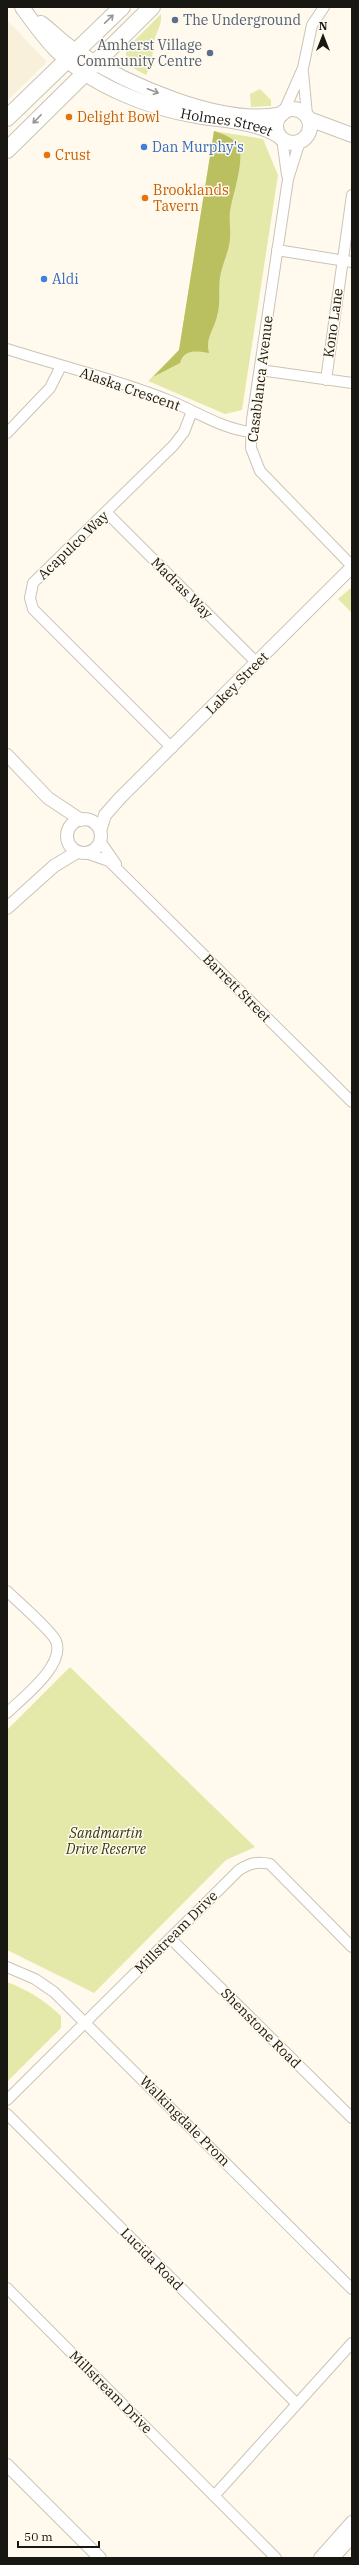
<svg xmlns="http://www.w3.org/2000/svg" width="359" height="2565" viewBox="0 0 359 2565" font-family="'IBM Plex Serif',serif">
<rect width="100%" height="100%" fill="#fffaed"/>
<path fill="#f8f0da" d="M7 20 47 62 7 101Z"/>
<path fill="#e4e9aa" d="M161 14C162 24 158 29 155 38 151 54 155 59 146 75 134 69 125 65 126 49Z
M260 89 271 100V106L251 107 250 94Z
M214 131 263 139 278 175 242 410 225 414 148 381 179 350Z
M352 587V613L338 599Z
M70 1667 255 1847 226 1860 94 1993 7 1950V1730Z
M7 1982C28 1990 44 2000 61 2016V2028L7 2082Z"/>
<path fill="#babf60" d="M214 131C223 134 235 138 239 147 244 160 234 192 231 206 228 217 231 228 230 239 229 252 222 264 220 277 218 290 221 303 217 316 214 330 205 338 209 353 197 351 184 349 180 363L153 377 179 350Z"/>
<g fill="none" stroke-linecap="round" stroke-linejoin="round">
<defs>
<path id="minor" d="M303 72 307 115
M284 111 303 68 312 25 324 7
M282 138 287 175
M300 141 288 179 252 420 251 448 260 471 352 566
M277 250 352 262
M7 349C60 366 116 379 168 400 196 411 220 428 250 432
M260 370 352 383
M326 380 352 195
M7 433 50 388 61 366
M107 513 257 663
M172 748 33 609 30 598 33 583 173 446 184 432 192 411
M100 841 116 864
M86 853 109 861 352 1102
M7 1591C17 1601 52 1631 56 1641 66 1665 22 1698 7 1713
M170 1938 352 2118
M7 1967 35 1979 54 1992 352 2289
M7 2100 239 1870C250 1863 258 1861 270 1864L352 1947
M7 2114 297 2404
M7 2288 276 2558
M214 2496 352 2343"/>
<path id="tertiary" d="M7 755 48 798 81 820
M67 836a17 17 0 1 1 34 0a17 17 0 1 1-34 0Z
M100 831 105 815 120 798 352 567
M7 908 54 866 77 852
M7 2465 100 2558
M320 2558 352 2522
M333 2558 352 2537"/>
<g id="secondary">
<path id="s1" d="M22 7C32 21 43 37 56 50 92 86 148 108 197 116 225 121 255 121 279 136"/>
<path d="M41 23C53 32 63 43 76 51 126 84 222 127 282 114"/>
<circle cx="293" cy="126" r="17"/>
<path d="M309 119 352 135"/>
</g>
<path id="primary" d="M7 118 122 7
M7 150 152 7"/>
</defs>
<use href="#minor" stroke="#c9c4b7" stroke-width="12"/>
<use href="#tertiary" stroke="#c9c4b7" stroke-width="14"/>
<use href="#secondary" stroke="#c9c4b7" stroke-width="16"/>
<use href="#primary" stroke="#c9c4b7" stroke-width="18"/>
<use href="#minor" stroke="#fff" stroke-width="10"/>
<use href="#tertiary" stroke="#fff" stroke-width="12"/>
<use href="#secondary" stroke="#fff" stroke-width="14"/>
<use href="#primary" stroke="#fff" stroke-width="16"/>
</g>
<defs><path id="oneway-shaft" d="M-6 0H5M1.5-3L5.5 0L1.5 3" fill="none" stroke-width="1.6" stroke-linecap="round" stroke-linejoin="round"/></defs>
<g stroke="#979794">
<use href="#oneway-shaft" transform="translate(109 19) rotate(-44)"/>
<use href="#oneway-shaft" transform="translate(153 91) rotate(21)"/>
<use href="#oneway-shaft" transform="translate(37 119) rotate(134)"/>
</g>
<g fill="#5c6f8a" stroke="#fffaed" stroke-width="1.5">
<circle cx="175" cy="20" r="4"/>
<circle cx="210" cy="53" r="4"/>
</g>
<g fill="#e8710a" stroke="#fffaed" stroke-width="1.5">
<circle cx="69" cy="117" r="4"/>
<circle cx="47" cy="155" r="4"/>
<circle cx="145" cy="198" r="4"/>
</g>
<g fill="#3f7fe0" stroke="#fffaed" stroke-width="1.5">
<circle cx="144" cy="147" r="4"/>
<circle cx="44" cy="279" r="4"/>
</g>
<g text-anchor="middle" stroke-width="3" stroke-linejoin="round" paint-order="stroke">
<g font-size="14" fill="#4e5e75" stroke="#fffaed" text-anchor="start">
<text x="183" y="25">The Underground</text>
<text x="202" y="50" text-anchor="end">Amherst Village<tspan x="202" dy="16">Community Centre</tspan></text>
</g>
<g font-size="14" fill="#c56008" stroke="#fffaed" text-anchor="start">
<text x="77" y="122">Delight Bowl</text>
<text x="55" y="160">Crust</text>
<text x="153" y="195">Brooklands<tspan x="153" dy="16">Tavern</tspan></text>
</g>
<g font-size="14" fill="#181712" stroke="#fffaed">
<text dy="5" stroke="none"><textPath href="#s1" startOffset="243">Holmes Street</textPath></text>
<text transform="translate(333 323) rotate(-82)" y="5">Kono Lane</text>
<text transform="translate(260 379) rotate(-83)" y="5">Casablanca Avenue</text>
<text transform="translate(130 389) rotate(19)" y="5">Alaska Crescent</text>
<text transform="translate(73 545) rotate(-44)" y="5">Acapulco Way</text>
<text transform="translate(182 588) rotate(45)" y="5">Madras Way</text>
<text transform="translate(237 683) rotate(-45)" y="5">Lakey Street</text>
<text transform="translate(237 988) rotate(45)" y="5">Barrett Street</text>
<text transform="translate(176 1932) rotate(-45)" y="5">Millstream Drive</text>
<text transform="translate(261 2028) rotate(45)" y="5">Shenstone Road</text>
<text transform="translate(185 2121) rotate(45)" y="5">Walkingdale Prom</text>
<text transform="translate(152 2259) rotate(45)" y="5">Lucida Road</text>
<text transform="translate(111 2392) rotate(45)" y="5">Millstream Drive</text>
</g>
<g font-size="14" fill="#366cbe" stroke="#fffaed" text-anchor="start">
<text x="152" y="152">Dan Murphy's</text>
<text x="52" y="284">Aldi</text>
</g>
<g font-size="14" font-style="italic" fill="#36380f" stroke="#fffaed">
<text x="106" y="1838">Sandmartin<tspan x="106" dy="16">Drive Reserve</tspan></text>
</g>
</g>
<rect width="359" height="2565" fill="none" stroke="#181712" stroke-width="16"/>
<g transform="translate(323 36)" stroke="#fffaed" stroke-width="3" paint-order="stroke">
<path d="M0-3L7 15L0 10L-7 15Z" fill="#181712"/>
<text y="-6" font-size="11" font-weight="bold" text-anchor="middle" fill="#181712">N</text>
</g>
<path d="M18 2541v6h81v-6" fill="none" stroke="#181712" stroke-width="2"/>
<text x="24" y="2541" font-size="12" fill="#181712" stroke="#fffaed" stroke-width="3" paint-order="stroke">50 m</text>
</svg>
